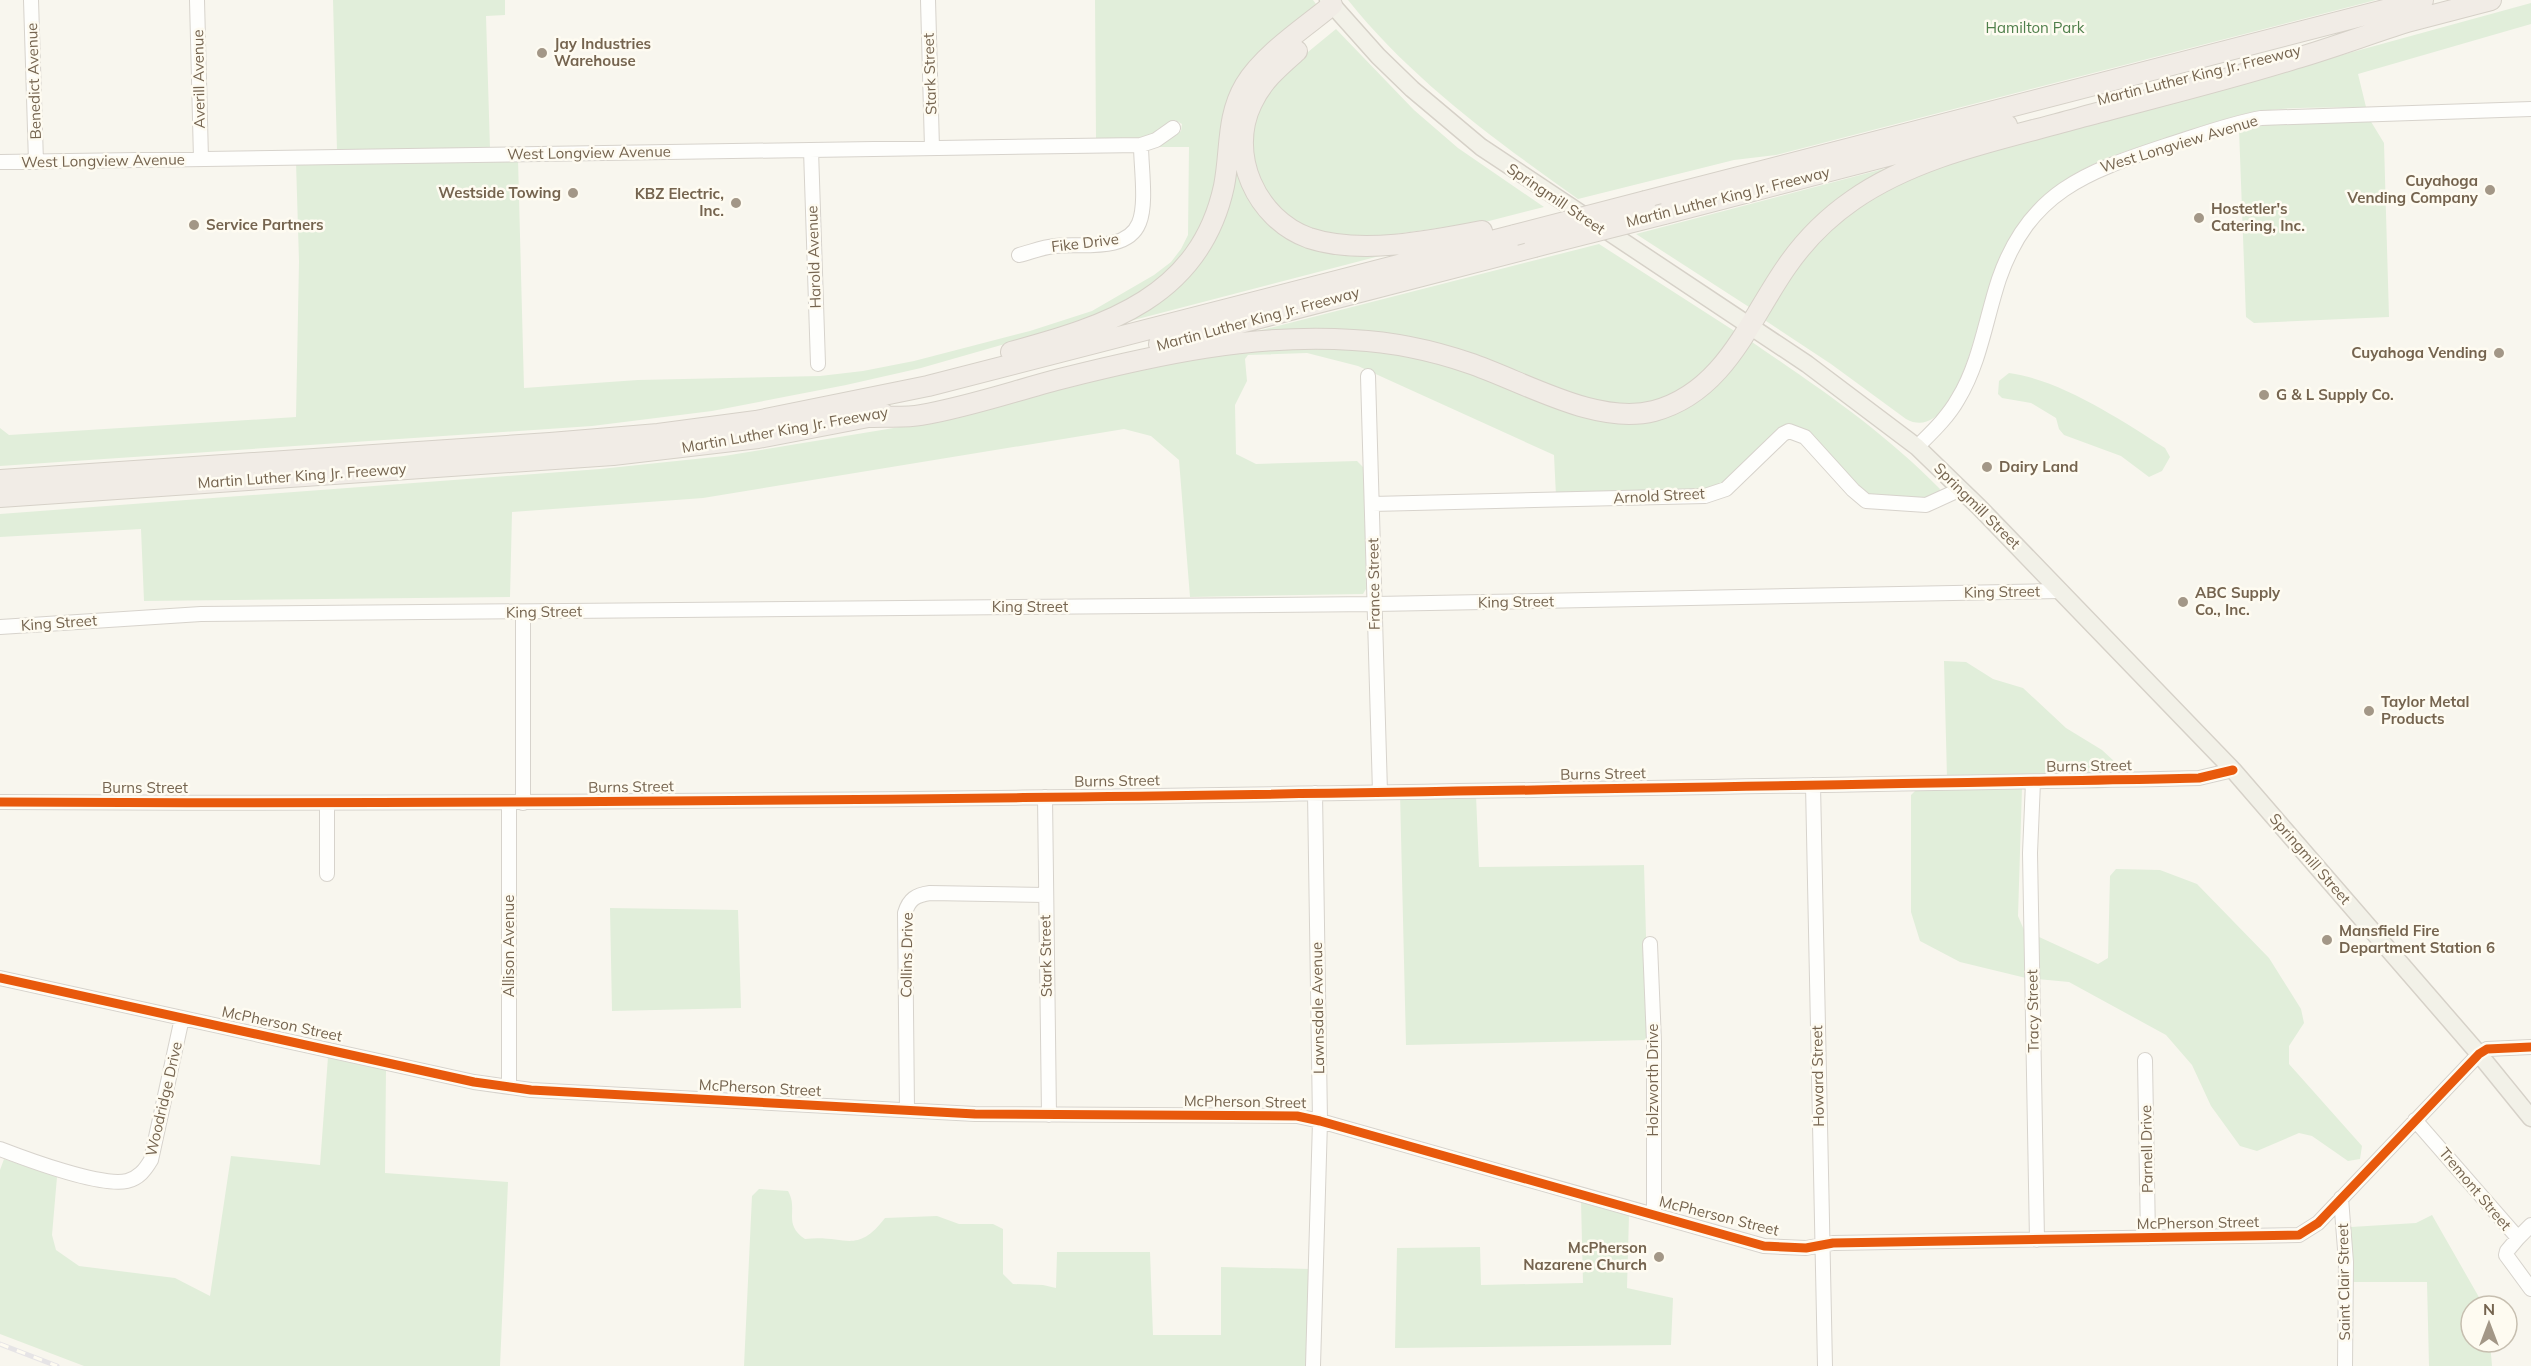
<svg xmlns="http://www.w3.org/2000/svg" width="2531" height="1366" viewBox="0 0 2531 1366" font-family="Mulish,sans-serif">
<rect width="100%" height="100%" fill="#f8f6ee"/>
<path fill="#e1eeda" d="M333 0H505V15L486 16 490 149 337 151Z
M1095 0H1313L1316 4 1257 59 1205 224 1166 277 1099 317 921 368 846 385 712 411 592 426 0 466V428L9 435 296 417 299 261 296 162 518 159 524 388 638 380 820 376 863 371 914 361 1030 331 1092 311 1154 275 1171 262 1181 249 1188 235 1189 147H1152L1181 131 1182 124 1175 120C1165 123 1160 132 1151 136 1135 143 1113 139 1096 139Z
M1348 0H2376L1776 155 1734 160 1578 199C1495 140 1412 80 1348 0Z
M2531 3V24L2358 74 2366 107C2328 108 2286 106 2248 113 2222 119 2196 128 2170 137 2110 156 2059 170 2020 223 2006 242 1997 263 1990 284 1979 314 1956 447 1906 419L1831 364 1763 319 1807 251 1848 213 1898 182 1980 154Z
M1336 29 1414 110 1458 148 1544 207 1489 221 1360 239 1322 234 1282 215 1253 173 1250 153 1254 113 1280 75Z
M2370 120 2384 143 2389 317 2254 323 2246 317 2239 129 2274 124Z
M1233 156 1273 225 1395 252 1130 321 1129 318 1177 285Z
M1887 168 1889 173 1779 265 1749 307 1636 234Z
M1599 244 1736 332 1722 355 1680 394 1641 406 1600 405 1465 355 1246 334Z
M1752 342C1819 388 1882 430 1940 489L1937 496 1933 499 1865 497 1793 426 1723 484 1702 492 1556 496 1554 455 1358 366 1307 353 1248 355 1245 359 1247 381 1235 405 1236 454 1256 464 1357 461 1364 468 1366 589 1363 594 1190 597 1179 460 1151 436 1124 429 703 498 512 512 510 597 144 601 141 529 0 537V514L600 469 724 456 918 424 1140 369 1247 351 1337 345 1434 360 1612 421 1721 379Z
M2009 373C2061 380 2121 420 2165 448L2170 457 2162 471 2149 477 2121 456 2064 435 2059 429 2056 418 2031 403 2002 398 1998 394 1999 381Z
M1944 661 1966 662 1993 679 2023 688 2066 728 2102 750 2115 762 2110 772 1947 778Z
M2022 788 2018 916 2024 930 2098 964 2108 958 2110 876 2116 869 2160 870 2197 884 2269 958 2301 1009 2304 1023 2289 1046V1064L2362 1146 2360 1159 2348 1161 2312 1136 2299 1133 2257 1151 2240 1146 2211 1106 2192 1065 2166 1035 2069 982 2026 978 1960 962 1920 941 1911 912V795L1917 789Z
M1400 793 1476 795 1479 867 1644 865 1649 1040 1406 1045Z
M610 908 738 910 741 1008 612 1011Z
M328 1057 386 1069 385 1173 508 1182 500 1366H84L0 1334V1170L4 1159 57 1177 52 1235 56 1250 79 1266 175 1278 210 1296 231 1156 320 1165Z
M759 1189 788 1191C799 1210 782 1223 805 1239 845 1234 856 1256 885 1218L937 1216 959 1224H993L1003 1229V1274L1013 1284 1043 1285 1056 1288 1057 1252H1150L1153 1335H1221V1267L1311 1269 1308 1366H744L752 1196Z
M1581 1201 1629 1215 1627 1288 1673 1298 1671 1345 1395 1348 1397 1248 1480 1247 1481 1285 1583 1283Z
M2432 1215 2484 1306H2471V1342H2490L2492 1366H2429L2427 1282H2353L2351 1227 2416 1223Z"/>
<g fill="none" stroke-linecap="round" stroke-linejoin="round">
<defs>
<path id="minor" d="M31 0 36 162
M197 0 201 159
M928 0 932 148
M811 150 818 364
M0 162 1141 145 1156 140 1173 128
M1019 255C1031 252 1043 247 1055 246 1080 243 1127 253 1139 223 1147 204 1141 167 1141 145
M1368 376 1380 792
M1917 447C1932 432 1948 417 1958 399 1980 363 1986 318 1999 279 2029 192 2086 172 2165 146 2197 136 2228 124 2261 118L2531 109
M1372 504 1705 496 1726 489 1783 434 1789 431 1805 437 1853 490 1866 501 1926 505 1961 489
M523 613V803
M0 627 201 614 1375 604 2061 591
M2033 782 2030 853 2037 1240
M1813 785 1825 1366
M1045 797 1049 1115
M0 802C720 806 1440 792 2160 779L2199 778 2233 770
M327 874V804
M1650 944 1654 1042V1215
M0 978 474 1082 531 1090 975 1114 1297 1116 1320 1121 1764 1246 1806 1248 1833 1243 2299 1235 2318 1223 2479 1054 2487 1049 2531 1047
M2145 1060 2148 1238
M509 1087V804
M907 1110 905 913C909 899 916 895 930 893L1045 895
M2415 1120 2518 1238 2507 1251 2506 1255 2531 1289
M0 1149C26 1159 101 1187 127 1181 139 1178 145 1170 151 1160L182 1018
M2341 1198 2346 1262 2345 1366
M2518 1238 2531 1225
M1313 1366 1320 1121 1315 793"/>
<path id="major" d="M1328 0 1378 56 1412 89 1481 147 1807 364 1917 447 1979 507 2233 770 2479 1054 2531 1118"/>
<path id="highway" d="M2395 25 2491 0
M1297 51C1280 66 1262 81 1252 103 1227 154 1256 219 1309 238 1360 255 1431 241 1482 231
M1646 201 2423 0
M1664 214 2007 125
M1159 344 1534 247
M1011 352C1107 326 1200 297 1224 186 1231 151 1226 117 1245 85 1264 54 1304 28 1332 5
M870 417C887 416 905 418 921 415 968 407 1014 391 1060 379 1155 355 1254 333 1353 340 1392 342 1431 350 1469 363 1523 381 1596 426 1654 411 1725 392 1749 320 1787 266 1805 240 1827 218 1853 200 1919 154 2005 139 2082 117 2153 98 2224 81 2294 59 2332 48 2369 34 2407 22
M0 480 550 443 658 434 756 421 928 386 1515 235
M0 497 613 455 758 438 884 414"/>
</defs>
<use href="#minor" stroke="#d7d3cc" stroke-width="16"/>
<use href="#major" stroke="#d6d1c8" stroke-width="19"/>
<use href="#highway" stroke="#d6d1c8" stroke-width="22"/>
<use href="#minor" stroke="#fefefc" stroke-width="14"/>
<use href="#major" stroke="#f2f1e8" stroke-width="16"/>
<use href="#highway" stroke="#f1ece6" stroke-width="20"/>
<defs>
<path id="rail" d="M0 1344 57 1366"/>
</defs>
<use href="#rail" stroke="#e6e4e6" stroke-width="5"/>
<use href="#rail" stroke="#fefbf1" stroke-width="3" stroke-dasharray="9" stroke-linecap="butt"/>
<defs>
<path id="highway-bridge" d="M1515 235 1646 201
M1534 247 1664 214"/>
</defs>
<use href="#highway-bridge" stroke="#d6d1c8" stroke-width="22" stroke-linecap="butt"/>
<use href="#highway-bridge" stroke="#f1ece6" stroke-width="20"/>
<defs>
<path id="cycleway" d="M0 802C720 806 1440 792 2160 779L2199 778 2233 770
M0 978 474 1082 531 1090 975 1114 1297 1116 1320 1121 1764 1246 1806 1248 1833 1243 2299 1235 2318 1223 2479 1054 2487 1049 2531 1047"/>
</defs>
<use href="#cycleway" stroke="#fefbf1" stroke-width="13"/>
<use href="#cycleway" stroke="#e8590c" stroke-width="9"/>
</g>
<g fill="#a39787" stroke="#fefbf1" stroke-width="2">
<circle cx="542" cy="53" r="6"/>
<circle cx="2490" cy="190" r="6"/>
<circle cx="573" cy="193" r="6"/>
<circle cx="736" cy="203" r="6"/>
<circle cx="2199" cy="218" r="6"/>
<circle cx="194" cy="225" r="6"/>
<circle cx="2499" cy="353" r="6"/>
<circle cx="2264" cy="395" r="6"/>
<circle cx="1987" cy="467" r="6"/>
<circle cx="2183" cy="602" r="6"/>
<circle cx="2369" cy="711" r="6"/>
<circle cx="2327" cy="940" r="6"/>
<circle cx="1659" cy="1257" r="6"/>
</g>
<g text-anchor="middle" stroke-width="5" stroke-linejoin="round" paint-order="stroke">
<g font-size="15" fill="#4f7f4b" stroke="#fefbf1">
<text x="2035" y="33">Hamilton Park</text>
</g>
<g font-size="15" font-weight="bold" fill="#75644f" stroke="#fefbf1" text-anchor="start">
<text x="554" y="49">Jay Industries<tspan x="554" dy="17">Warehouse</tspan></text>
<text x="2478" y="186" text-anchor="end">Cuyahoga<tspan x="2478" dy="17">Vending Company</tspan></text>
<text x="561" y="198" text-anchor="end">Westside Towing</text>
<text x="724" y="199" text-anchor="end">KBZ Electric,<tspan x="724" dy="17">Inc.</tspan></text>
<text x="2211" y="214">Hostetler's<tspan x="2211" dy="17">Catering, Inc.</tspan></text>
<text x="206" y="230">Service Partners</text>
<text x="2487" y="358" text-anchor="end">Cuyahoga Vending</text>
<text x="2276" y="400">G &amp; L Supply Co.</text>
<text x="1999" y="472">Dairy Land</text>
<text x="2195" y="598">ABC Supply<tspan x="2195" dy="17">Co., Inc.</tspan></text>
<text x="2381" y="707">Taylor Metal<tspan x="2381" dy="17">Products</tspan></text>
<text x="2339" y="936">Mansfield Fire<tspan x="2339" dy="17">Department Station 6</tspan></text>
<text x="1647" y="1253" text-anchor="end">McPherson<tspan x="1647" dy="17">Nazarene Church</tspan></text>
</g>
<g font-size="15" fill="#75644f" stroke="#fefbf1">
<text transform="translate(930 74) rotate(-92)" y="5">Stark Street</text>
<text transform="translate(2199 75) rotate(-14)" y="5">Martin Luther King Jr. Freeway</text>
<text transform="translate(199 79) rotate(-91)" y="5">Averill Avenue</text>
<text transform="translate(34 81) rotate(-92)" y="5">Benedict Avenue</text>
<text transform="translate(2179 144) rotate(-17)" y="5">West Longview Avenue</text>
<text transform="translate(589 153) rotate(-1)" y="5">West Longview Avenue</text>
<text transform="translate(103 161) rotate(-1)" y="5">West Longview Avenue</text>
<text transform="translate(1728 197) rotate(-14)" y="5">Martin Luther King Jr. Freeway</text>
<text transform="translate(1556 199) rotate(34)" y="5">Springmill Street</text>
<text transform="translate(1085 243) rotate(-7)" y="5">Fike Drive</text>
<text transform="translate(814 257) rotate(-92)" y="5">Harold Avenue</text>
<text transform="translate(1258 319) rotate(-15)" y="5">Martin Luther King Jr. Freeway</text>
<text transform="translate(785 430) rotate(-10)" y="5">Martin Luther King Jr. Freeway</text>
<text transform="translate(302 476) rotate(-4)" y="5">Martin Luther King Jr. Freeway</text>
<text transform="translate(1659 496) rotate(-3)" y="5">Arnold Street</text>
<text transform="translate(1977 506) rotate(45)" y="5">Springmill Street</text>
<text transform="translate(1374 584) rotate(-91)" y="5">France Street</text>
<text transform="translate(2002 592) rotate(-1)" y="5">King Street</text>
<text transform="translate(1516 602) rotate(-1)" y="5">King Street</text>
<text x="1030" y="612">King Street</text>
<text transform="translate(544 612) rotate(-1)" y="5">King Street</text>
<text transform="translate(59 623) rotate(-4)" y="5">King Street</text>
<text transform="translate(2089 766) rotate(-1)" y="5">Burns Street</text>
<text transform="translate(1603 774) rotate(-1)" y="5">Burns Street</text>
<text transform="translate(1117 781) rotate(-1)" y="5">Burns Street</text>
<text transform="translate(631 787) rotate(-1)" y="5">Burns Street</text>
<text x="145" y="793">Burns Street</text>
<text transform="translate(2310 859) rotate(49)" y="5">Springmill Street</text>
<text transform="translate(509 946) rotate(-90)" y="5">Allison Avenue</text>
<text transform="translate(907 955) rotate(-89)" y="5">Collins Drive</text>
<text transform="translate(1046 956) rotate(-91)" y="5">Stark Street</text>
<text transform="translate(1318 1008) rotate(-91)" y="5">Lawnsdale Avenue</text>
<text transform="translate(2033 1011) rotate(-91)" y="5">Tracy Street</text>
<text transform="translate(282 1024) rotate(12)" y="5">McPherson Street</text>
<text transform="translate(1818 1076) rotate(-91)" y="5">Howard Street</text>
<text transform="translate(1653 1080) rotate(-90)" y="5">Holzworth Drive</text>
<text transform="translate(760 1088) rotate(3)" y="5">McPherson Street</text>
<text transform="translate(164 1099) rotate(-77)" y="5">Woodridge Drive</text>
<text transform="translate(1245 1102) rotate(1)" y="5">McPherson Street</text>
<text transform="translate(2147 1149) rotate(-91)" y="5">Parnell Drive</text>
<text transform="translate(2475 1189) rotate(50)" y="5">Tremont Street</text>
<text transform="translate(1719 1216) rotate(14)" y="5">McPherson Street</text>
<text transform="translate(2198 1223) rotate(-1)" y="5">McPherson Street</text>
<text transform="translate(2344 1282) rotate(-91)" y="5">Saint Clair Street</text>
</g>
</g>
<g transform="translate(2489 1324)"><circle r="28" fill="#fefbf1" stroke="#c7bfb0" stroke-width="1.5"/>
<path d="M0-4.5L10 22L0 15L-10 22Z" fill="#a39787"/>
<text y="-9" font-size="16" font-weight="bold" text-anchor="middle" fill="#75644f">N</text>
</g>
</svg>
